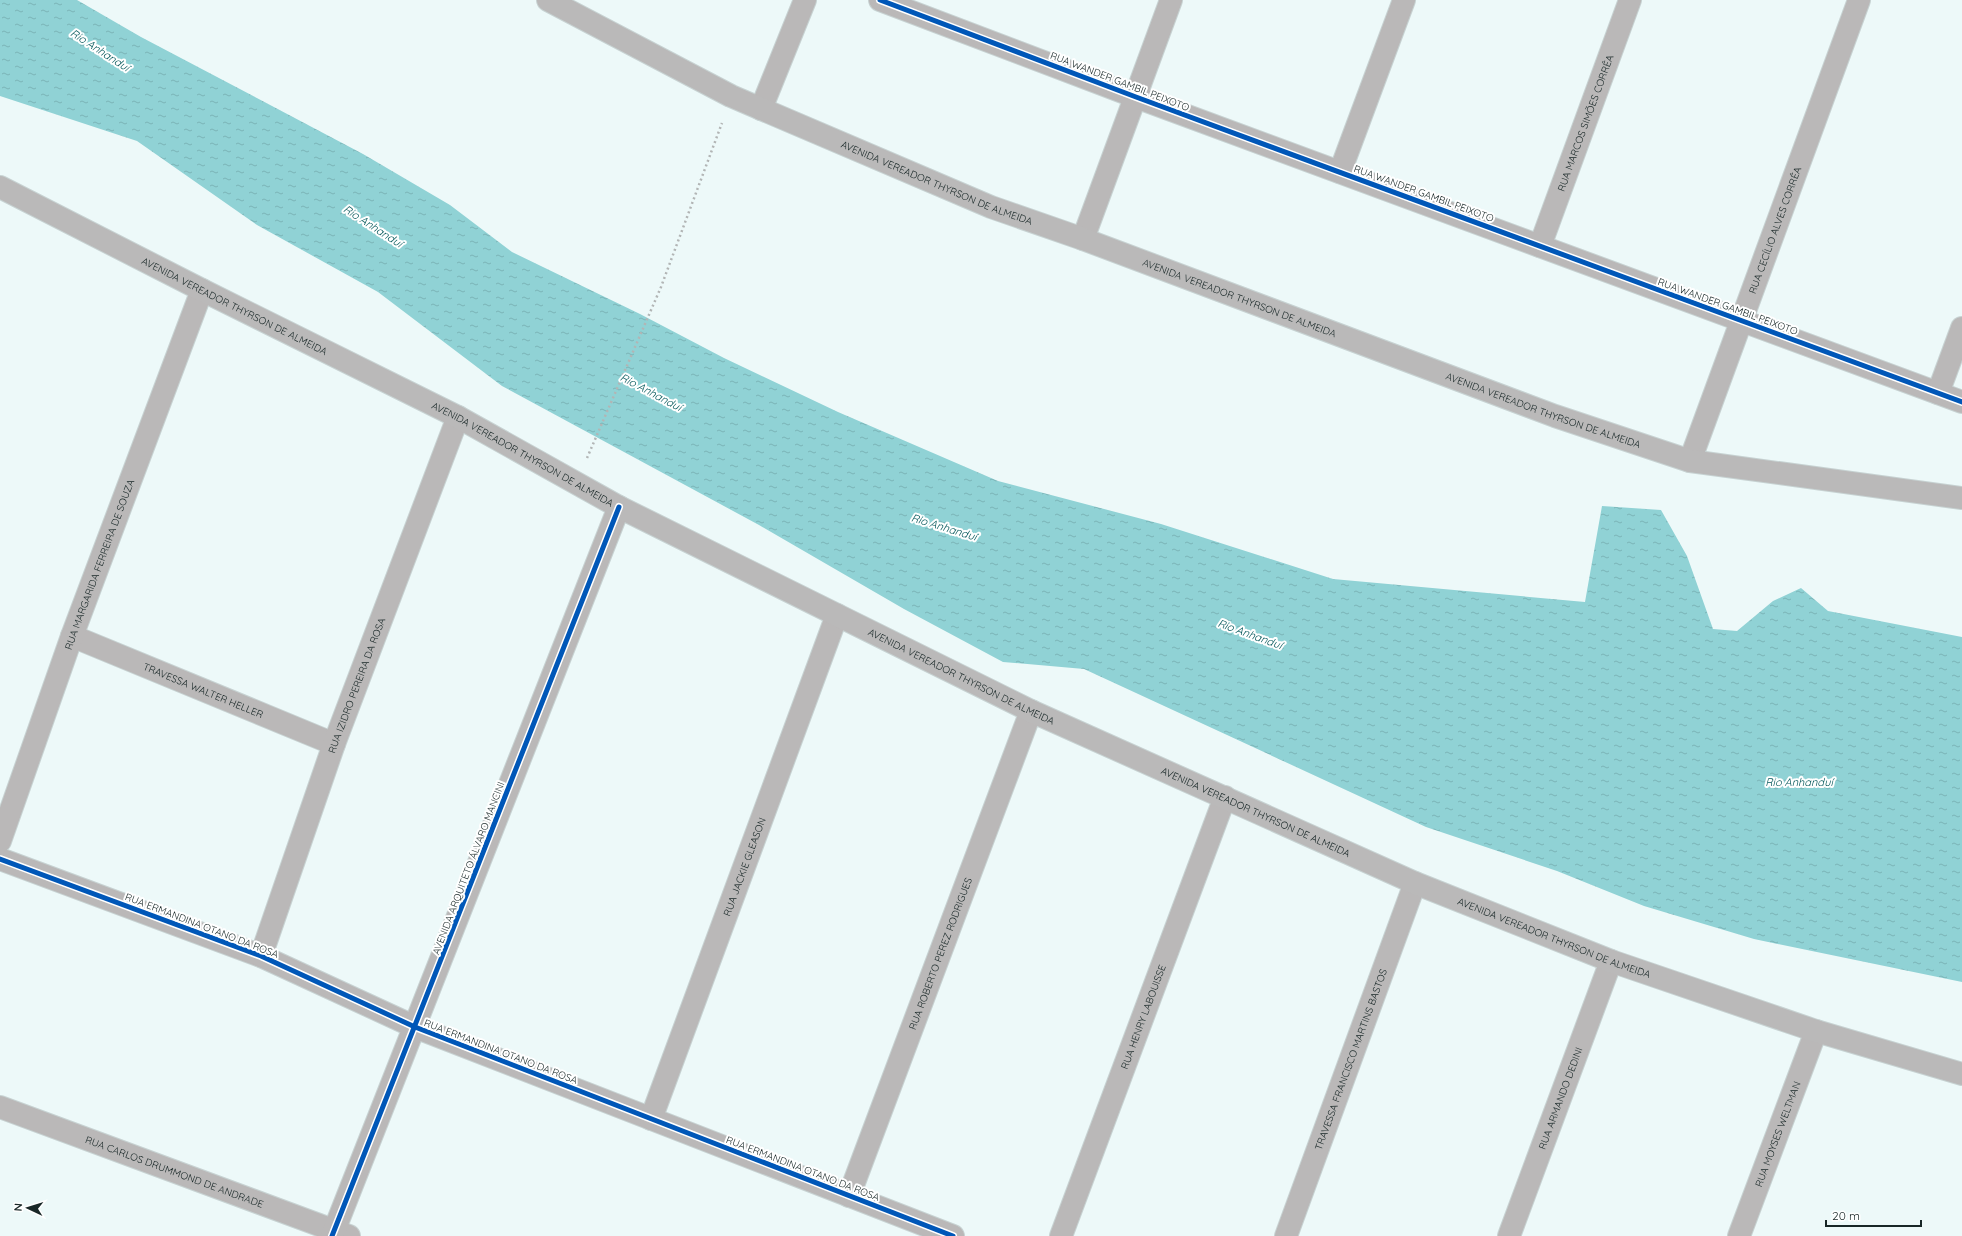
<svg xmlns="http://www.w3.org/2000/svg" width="1962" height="1236" viewBox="0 0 1962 1236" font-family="Quicksand,sans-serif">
<defs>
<pattern id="water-ripples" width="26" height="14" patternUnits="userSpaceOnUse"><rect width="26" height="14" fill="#90d2d5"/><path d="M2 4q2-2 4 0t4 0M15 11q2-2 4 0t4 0" fill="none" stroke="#7bb4b7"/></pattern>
</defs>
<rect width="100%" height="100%" fill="#edf9f9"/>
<path fill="url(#water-ripples)" d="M0 0H77L141 37 363 154 450 205 512 252 640 314 724 358 838 412 998 481 1161 524 1333 579 1585 602 1602 506 1661 510 1687 556 1713 629 1737 631 1773 601 1801 588 1828 611 1962 637V982L1754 939 1644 906 1557 871 1426 827 1084 669 1003 662 904 609 759 525 502 386 378 292 257 225 137 141 0 96Z"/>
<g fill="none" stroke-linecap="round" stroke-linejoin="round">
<defs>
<g id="minor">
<path d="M880 0 1136 97 1962 402"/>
<path d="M761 109 805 0"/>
<path d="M1340 172 1404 0"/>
<path d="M1083 239 1171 0"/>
<path id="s1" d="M1540 246 1630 0"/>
<path d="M1938 393 1962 328"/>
<path id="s2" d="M1690 461 1859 0"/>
<path id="s3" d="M72 636 334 744"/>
<path id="s4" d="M0 841 72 636 202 290"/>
<path d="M0 859 261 956 415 1027 953 1236"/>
<path id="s5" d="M261 956 334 744 458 417"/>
<path id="s6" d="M0 1107 349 1236"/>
<path id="s7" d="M651 1119 837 615"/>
<path id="s8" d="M849 1196 1031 711"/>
<path d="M332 1236 619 507"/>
<path id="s9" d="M1061 1236 1225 797"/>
<path id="s10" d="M1286 1236 1415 883"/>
<path id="s11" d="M1509 1236 1611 961"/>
<path id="s12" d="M1739 1236 1816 1031"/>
</g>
<g id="primary">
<path id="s13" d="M548 0 731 96 991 207 1083 239 1555 416 1690 461 1962 498"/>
<path id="s14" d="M0 187 202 290 458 417 619 507 1031 711 1415 883 1611 961 1816 1031 1962 1074"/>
</g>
</defs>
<use href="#minor" stroke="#c7d2d2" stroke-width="24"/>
<use href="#primary" stroke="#c7d2d2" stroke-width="24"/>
<path stroke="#b2b5b5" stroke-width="2.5" stroke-dasharray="2 3" stroke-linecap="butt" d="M587 458 661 287 722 123"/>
<use href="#minor" stroke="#bab8b8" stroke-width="22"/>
<use href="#primary" stroke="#bab9b9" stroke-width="22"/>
<defs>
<path id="cycleway" d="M880 0 1136 97 1962 402
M0 859 261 956 415 1027 953 1236
M332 1236 619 507"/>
</defs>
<use href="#cycleway" stroke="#fff" stroke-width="8"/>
<use href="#cycleway" stroke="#0057b8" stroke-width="5"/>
</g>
<g text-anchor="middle" stroke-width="4" stroke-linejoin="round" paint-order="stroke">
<g font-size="10" fill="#182727" stroke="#fff">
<text transform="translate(1120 81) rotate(21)" y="4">RUA WANDER GAMBIL PEIXOTO</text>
<text dy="4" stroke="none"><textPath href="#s1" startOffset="131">RUA MARCOS SIMÕES CORRÊA</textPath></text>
<text dy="4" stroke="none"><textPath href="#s13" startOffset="430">AVENIDA VEREADOR THYRSON DE ALMEIDA</textPath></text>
<text transform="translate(1424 193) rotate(20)" y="4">RUA WANDER GAMBIL PEIXOTO</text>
<text dy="4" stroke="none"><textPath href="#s2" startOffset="246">RUA CECÍLIO ALVES CORRÊA</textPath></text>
<text dy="4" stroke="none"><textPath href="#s13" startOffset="754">AVENIDA VEREADOR THYRSON DE ALMEIDA</textPath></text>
<text dy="4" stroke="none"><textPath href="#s14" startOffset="263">AVENIDA VEREADOR THYRSON DE ALMEIDA</textPath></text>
<text transform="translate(1728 306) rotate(20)" y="4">RUA WANDER GAMBIL PEIXOTO</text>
<text dy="4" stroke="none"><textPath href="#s13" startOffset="1078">AVENIDA VEREADOR THYRSON DE ALMEIDA</textPath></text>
<text dy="4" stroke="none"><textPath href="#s14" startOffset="587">AVENIDA VEREADOR THYRSON DE ALMEIDA</textPath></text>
<text dy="4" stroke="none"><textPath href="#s4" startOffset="294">RUA MARGARIDA FERREIRA DE SOUZA</textPath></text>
<text dy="4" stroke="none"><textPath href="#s14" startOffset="1079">AVENIDA VEREADOR THYRSON DE ALMEIDA</textPath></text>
<text dy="4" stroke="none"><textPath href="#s5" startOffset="287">RUA IZIDRO PEREIRA DA ROSA</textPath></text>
<text dy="4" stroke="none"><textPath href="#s3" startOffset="142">TRAVESSA WALTER HELLER</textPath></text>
<text dy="4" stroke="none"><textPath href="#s14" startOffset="1403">AVENIDA VEREADOR THYRSON DE ALMEIDA</textPath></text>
<text dy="4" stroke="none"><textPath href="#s7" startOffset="269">RUA JACKIE GLEASON</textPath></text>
<text transform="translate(468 868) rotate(-69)" y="4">AVENIDA ARQUITETO ÁLVARO MANCINI</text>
<text transform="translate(202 925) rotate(21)" y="4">RUA ERMANDINA OTANO DA ROSA</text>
<text dy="4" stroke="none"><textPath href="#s14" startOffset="1727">AVENIDA VEREADOR THYRSON DE ALMEIDA</textPath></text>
<text dy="4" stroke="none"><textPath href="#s8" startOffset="259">RUA ROBERTO PEREZ RODRIGUES</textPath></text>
<text dy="4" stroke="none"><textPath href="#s9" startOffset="234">RUA HENRY LABOUISSE</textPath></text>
<text transform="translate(501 1051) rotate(21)" y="4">RUA ERMANDINA OTANO DA ROSA</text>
<text dy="4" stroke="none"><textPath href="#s10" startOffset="188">TRAVESSA FRANCISCO MARTINS BASTOS</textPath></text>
<text dy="4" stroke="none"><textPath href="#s11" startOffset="147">RUA ARMANDO DEDINI</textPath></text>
<text dy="4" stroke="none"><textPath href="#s12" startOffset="109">RUA MOYSES WELTMAN</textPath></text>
<text transform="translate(803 1168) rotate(21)" y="4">RUA ERMANDINA OTANO DA ROSA</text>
<text dy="4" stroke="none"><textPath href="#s6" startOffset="186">RUA CARLOS DRUMMOND DE ANDRADE</textPath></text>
</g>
<g font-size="11" font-style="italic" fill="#025659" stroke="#fff">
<text transform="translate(100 50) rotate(33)" y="4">Rio Anhanduí</text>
<text transform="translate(373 226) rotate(33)" y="4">Rio Anhanduí</text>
<text transform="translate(651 392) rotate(28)" y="4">Rio Anhanduí</text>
<text transform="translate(944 527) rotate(17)" y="4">Rio Anhanduí</text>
<text transform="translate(1250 634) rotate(20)" y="4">Rio Anhanduí</text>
<text x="1799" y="786">Rio Anhanduí</text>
</g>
</g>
<g transform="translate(28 1208) rotate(274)" stroke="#ffffff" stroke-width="3" paint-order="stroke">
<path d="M0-3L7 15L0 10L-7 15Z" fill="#182727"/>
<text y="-6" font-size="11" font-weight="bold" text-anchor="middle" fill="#182727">N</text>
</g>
<path d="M1826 1220v6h95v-6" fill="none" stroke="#182727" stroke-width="2"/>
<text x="1832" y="1220" font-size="12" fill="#182727" stroke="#ffffff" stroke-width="3" paint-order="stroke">20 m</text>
</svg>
